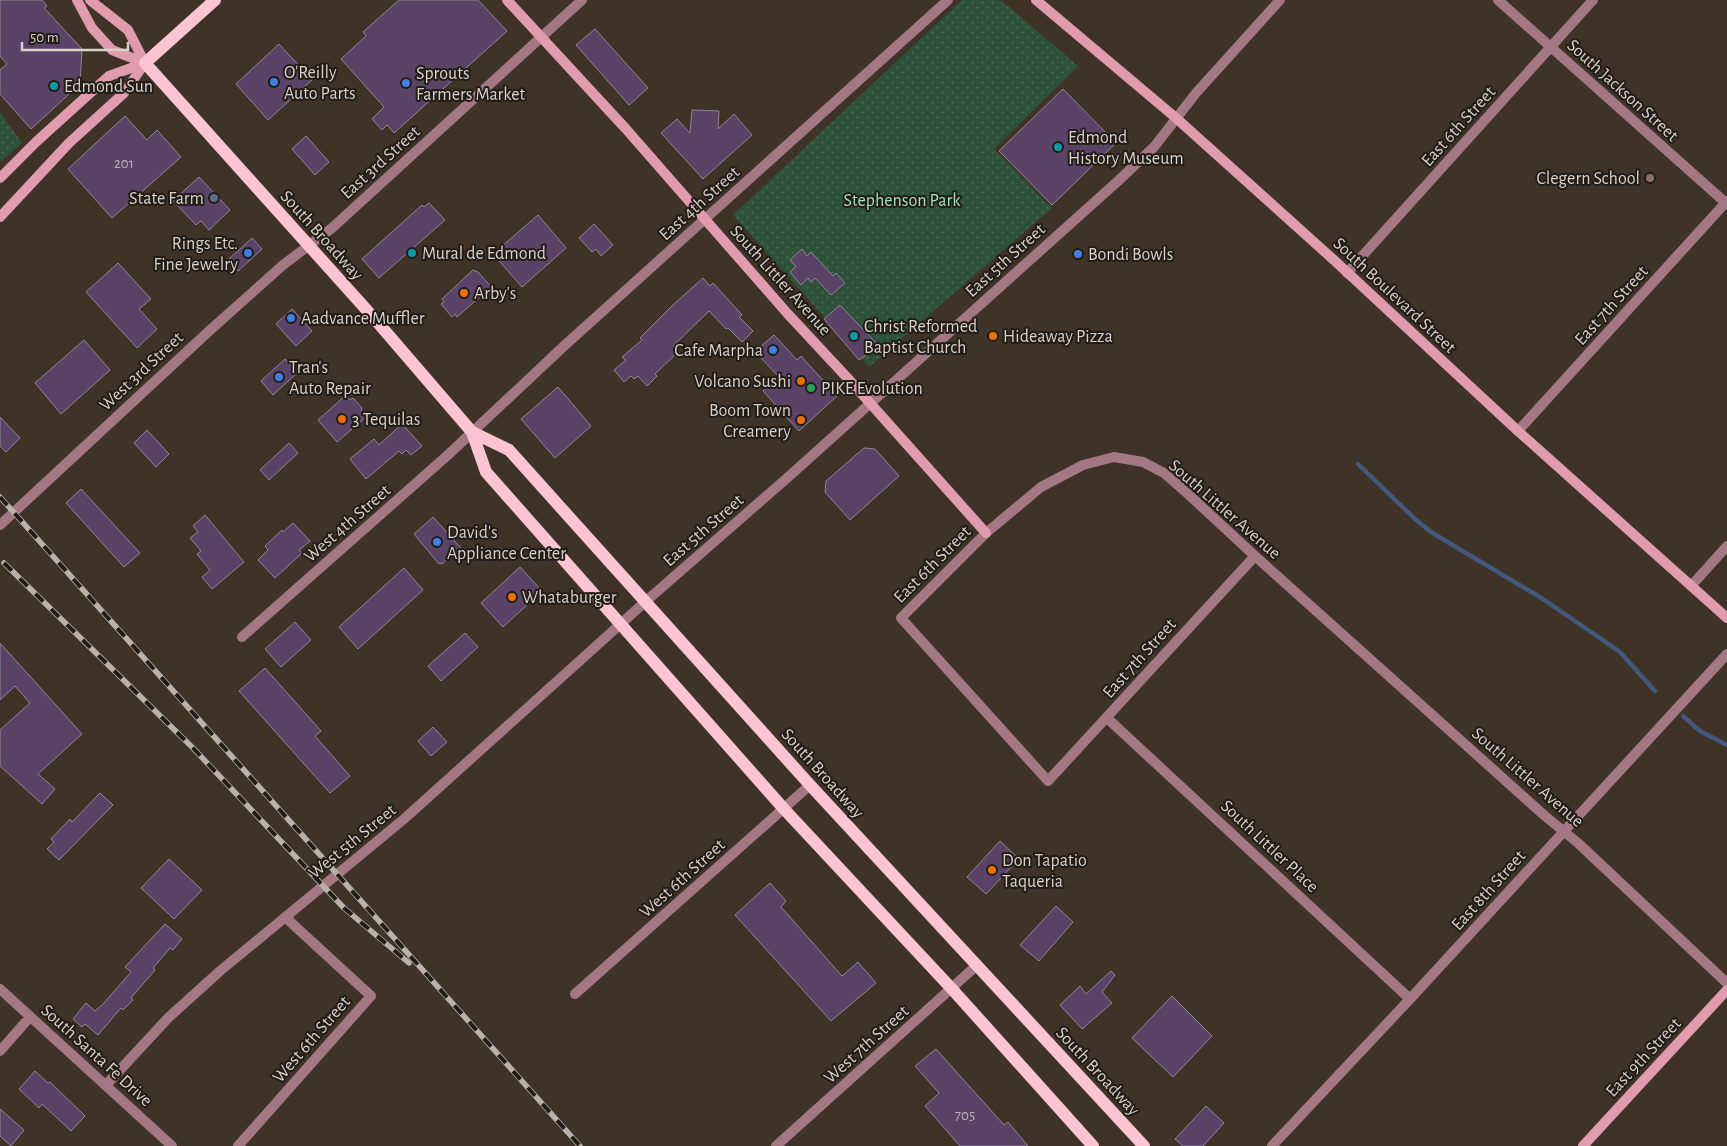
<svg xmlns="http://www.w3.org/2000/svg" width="1727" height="1146" viewBox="0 0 1727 1146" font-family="'Alegreya Sans',sans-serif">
<defs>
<pattern id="park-dots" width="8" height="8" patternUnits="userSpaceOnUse" patternTransform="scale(1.25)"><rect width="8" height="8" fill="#2d5139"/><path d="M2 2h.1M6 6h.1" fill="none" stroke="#4b6954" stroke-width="1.8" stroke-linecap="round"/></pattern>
</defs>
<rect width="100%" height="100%" fill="#3f3328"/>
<path fill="url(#park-dots)" d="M962 0H999L1008 6 1078 66 994 149 1052 208 869 367 733 215Z
M0 112 22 143 0 162Z"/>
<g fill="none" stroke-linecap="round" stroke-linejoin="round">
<path stroke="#44587c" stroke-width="4.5" d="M1358 464 1415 519 1431 532 1543 599 1620 652 1655 691
M1683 716 1700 731 1727 745"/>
</g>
<path fill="#5a4367" stroke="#908696" d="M0 0H42L47 6 44 8 82 49 80 84 31 129 0 94V70L7 64 0 56Z
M399 0H478L507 31 394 133 387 125 382 130 372 119 384 107 341 59 366 36 363 32Z
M595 29 648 88 629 105 576 45Z
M279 44 312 80 268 120 236 84Z
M1063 89 1116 143 1052 205 999 151Z
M692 110 719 111 718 129 734 114 752 135 703 179 661 133 677 119 690 133Z
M125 116 147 140 157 130 181 157 112 218 68 169Z
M306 136 329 162 315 175 292 149Z
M199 177 230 210 209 230 201 221 196 225 173 201Z
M429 203 445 220 379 278 362 259 422 205 424 207Z
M538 215 566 248 522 287 493 254Z
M594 224 613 245 601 256 596 249 592 252 579 238Z
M252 238 262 249 238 271 228 260Z
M802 249 807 256 811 252 833 276 836 273 845 283 831 295 815 278 811 282 808 278 801 285 790 272 796 266 790 260Z
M118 263 151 299 139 309 157 329 137 348 86 292Z
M473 270 478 272 494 290 486 298 482 295 457 317 455 314 452 317 441 304 444 302 442 299Z
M703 278 710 286 713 283 742 315 739 317 753 331 742 342 728 328 726 329 709 311 673 346 678 352 655 374 657 376 647 386 638 376 634 379 631 376 624 382 614 370 626 360 622 357 642 340 640 338 674 304Z
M840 305 877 344 865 356 859 360 824 319Z
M292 309 312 331 296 346 276 324Z
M774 335 797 360 801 356 837 396 799 431 763 391 779 377 761 358 764 355 759 348Z
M84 340 110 370 61 414 35 383Z
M285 359 297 373 273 395 261 381Z
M558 387 591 426 555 458 521 419Z
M346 395 350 400 353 398 362 408 361 410 366 417 337 442 318 420Z
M0 417 20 438 6 452 0 446Z
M402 424 422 446 411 455 406 450 402 454 399 451 366 479 350 459 374 439 379 445Z
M147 430 169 454 156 467 134 443Z
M289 443 298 453 269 480 260 470Z
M864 448 875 449 899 476 850 520 825 492 826 481Z
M81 489 140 553 124 567 66 503Z
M205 515 244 562 212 589 202 577 210 570 197 554 201 551 190 538 198 532 193 526Z
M433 517 461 548 442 564 441 563 439 564 414 534Z
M293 523 310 541 299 550 302 553 275 578 258 560 268 550 265 546 282 530 283 532Z
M520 567 542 591 503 627 481 603Z
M404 568 423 590 358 649 339 627Z
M295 622 311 640 281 667 265 649Z
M465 633 478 647 441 681 428 666Z
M0 643 82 734 38 774 55 789 42 804 0 766V730L30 703 15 686 0 700Z
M265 668 321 731 315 736 350 776 330 793 239 691Z
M433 727 447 742 431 756 418 741Z
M100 793 113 805 59 860 47 849 54 842 51 839 70 819 72 822Z
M1000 841 1019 859 986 894 967 877Z
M169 859 202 890 174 919 141 888Z
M770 883 786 901 781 907 842 976 858 962 876 983 831 1021 735 915Z
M1056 906 1073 922 1039 961 1020 945Z
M165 924 182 939 173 950 170 948 153 968 155 970 131 998 133 1000 123 1010 121 1008 98 1035 85 1024 82 1027 73 1019 86 1003 95 1011 103 1004 131 972 125 967Z
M1111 971 1115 975 1102 992 1112 1003 1082 1029 1060 1005 1080 986 1086 994Z
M1172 996 1212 1036 1173 1077 1132 1038Z
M936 1049 1004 1125 1008 1122 1028 1146H960L925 1106 939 1093 915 1066Z
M35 1071 48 1083 50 1082 85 1116 71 1131 42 1104 39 1108 19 1089Z
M1206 1106 1224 1123 1203 1146H1183L1175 1139Z
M0 1109 24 1130 11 1146 0 1136Z"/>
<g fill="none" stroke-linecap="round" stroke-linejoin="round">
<path stroke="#a37783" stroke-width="10" d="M1498 0 1727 204
M1347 273 1593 0
M1518 431 1727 201
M0 525 208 332 283 265 332 228 582 0
M1255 556 1048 781 901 618 986 533 1041 487 1083 465 1114 457 1143 462 1164 473 1188 494 1255 556 1545 816 1578 843 1727 983
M1691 586 1727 546
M242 637 449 454 564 346 948 0
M1107 718 1410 999
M0 989 172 1146
M575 994 810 785
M0 1051 30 1017
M106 1085 168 1018 220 971 404 819 645 602 786 479 1118 181 1154 147 1196 93 1280 0
M238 1146 371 996 285 917
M776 1146 976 966
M1272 1146 1410 999 1727 654"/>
<path stroke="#e09cae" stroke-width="10" d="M77 0 92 28 112 50 145 63
M90 0 128 30 145 63
M507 0 626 129 787 313 853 384 986 533
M1036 0 1176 118 1335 261 1518 431 1727 618
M0 178 36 142 109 76 145 63
M0 217 69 143 124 93 145 63
M1583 1146 1727 990"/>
<path stroke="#fac4d2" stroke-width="12" d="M215 0 145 63 373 317 472 432 509 450 810 785 1144 1146
M472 432 486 472 784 809 952 989 1093 1146"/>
<defs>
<path id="rail" d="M0 497 580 1146
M4 563 193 748 344 908 409 963"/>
</defs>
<use href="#rail" stroke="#bab2aa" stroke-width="5.5"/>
<use href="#rail" stroke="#211c17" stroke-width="4" stroke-dasharray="11" stroke-linecap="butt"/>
</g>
<g fill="#3f7fe0" stroke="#211c17" stroke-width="2">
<circle cx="274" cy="82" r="5"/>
<circle cx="406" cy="83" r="5"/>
<circle cx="248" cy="253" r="5"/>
<circle cx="1078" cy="254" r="5"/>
<circle cx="291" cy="318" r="5"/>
<circle cx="773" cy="350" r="5"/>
<circle cx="279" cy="377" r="5"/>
<circle cx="437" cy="542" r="5"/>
</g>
<g fill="#0f9aa8" stroke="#211c17" stroke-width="2">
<circle cx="54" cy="86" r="5"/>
<circle cx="1058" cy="147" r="5"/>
<circle cx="412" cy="253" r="5"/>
<circle cx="854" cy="336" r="5"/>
</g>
<circle fill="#8d6e63" stroke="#211c17" stroke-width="2" cx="1650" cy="178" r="5"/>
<circle fill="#5c6f8a" stroke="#211c17" stroke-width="2" cx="214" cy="198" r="5"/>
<g fill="#e8710a" stroke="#211c17" stroke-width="2">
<circle cx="464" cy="293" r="5"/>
<circle cx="993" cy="336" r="5"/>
<circle cx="801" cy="381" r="5"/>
<circle cx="342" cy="419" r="5"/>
<circle cx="801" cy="420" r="5"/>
<circle cx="512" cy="597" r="5"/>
<circle cx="992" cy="870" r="5"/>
</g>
<circle fill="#2e9e5b" stroke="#211c17" stroke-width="2" cx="811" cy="388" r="5"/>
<g text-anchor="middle" stroke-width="4" stroke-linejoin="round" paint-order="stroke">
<g font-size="15" fill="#b9aeb1">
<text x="124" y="168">201</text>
<text x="965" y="1120">705</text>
</g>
<g font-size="18" fill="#d9d1ca" stroke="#211c17" text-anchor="start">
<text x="284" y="78">O'Reilly<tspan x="284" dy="21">Auto Parts</tspan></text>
<text x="416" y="79">Sprouts<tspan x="416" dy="21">Farmers Market</tspan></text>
<text x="64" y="92">Edmond Sun</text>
<text x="1068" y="143">Edmond<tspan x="1068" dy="21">History Museum</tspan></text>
<text x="1640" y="184" text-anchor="end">Clegern School</text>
<text x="204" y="204" text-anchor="end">State Farm</text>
<text x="238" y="249" text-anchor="end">Rings Etc.<tspan x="238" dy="21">Fine Jewelry</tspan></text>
<text x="422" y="259">Mural de Edmond</text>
<text x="1088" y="260">Bondi Bowls</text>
<text x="474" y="299">Arby's</text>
<text x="301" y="324">Aadvance Muffler</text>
<text x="864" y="332">Christ Reformed<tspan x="864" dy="21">Baptist Church</tspan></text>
<text x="1003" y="342">Hideaway Pizza</text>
<text x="763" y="356" text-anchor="end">Cafe Marpha</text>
<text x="289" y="373">Tran's<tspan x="289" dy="21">Auto Repair</tspan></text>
<text x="791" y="387" text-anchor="end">Volcano Sushi</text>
<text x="821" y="394">PIKE Evolution</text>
<text x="791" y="416" text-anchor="end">Boom Town<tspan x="791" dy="21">Creamery</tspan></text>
<text x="352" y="425">3 Tequilas</text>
<text x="447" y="538">David's<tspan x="447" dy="21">Appliance Center</tspan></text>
<text x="522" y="603">Whataburger</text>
<text x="1002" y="866">Don Tapatio<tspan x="1002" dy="21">Taqueria</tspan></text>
</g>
<g font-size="18" fill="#d9d1ca" stroke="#211c17">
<text transform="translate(1623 90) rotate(42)" y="6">South Jackson Street</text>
<text transform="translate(1458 126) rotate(-48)" y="6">East 6th Street</text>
<text transform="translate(380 162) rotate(-42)" y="6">East 3rd Street</text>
<text transform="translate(699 203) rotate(-42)" y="6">East 4th Street</text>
<text transform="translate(322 235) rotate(48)" y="6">South Broadway</text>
<text transform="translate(1005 260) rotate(-42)" y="6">East 5th Street</text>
<text transform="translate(781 280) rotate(48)" y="6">South Littler Avenue</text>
<text transform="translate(1395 295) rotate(43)" y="6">South Boulevard Street</text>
<text transform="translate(1611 305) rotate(-48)" y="6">East 7th Street</text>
<text transform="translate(141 371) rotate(-43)" y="6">West 3rd Street</text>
<text transform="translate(1225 509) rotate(41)" y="6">South Littler Avenue</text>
<text transform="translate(347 523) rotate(-41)" y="6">West 4th Street</text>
<text transform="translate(703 530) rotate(-41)" y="6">East 5th Street</text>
<text transform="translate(932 564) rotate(-45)" y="6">East 6th Street</text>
<text transform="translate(1139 658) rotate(-48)" y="6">East 7th Street</text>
<text transform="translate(823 773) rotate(48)" y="6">South Broadway</text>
<text transform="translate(1528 777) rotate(41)" y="6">South Littler Avenue</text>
<text transform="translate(352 841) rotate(-39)" y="6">West 5th Street</text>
<text transform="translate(1270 846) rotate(43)" y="6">South Littler Place</text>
<text transform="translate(682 878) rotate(-42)" y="6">West 6th Street</text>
<text transform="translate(1488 890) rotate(-48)" y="6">East 8th Street</text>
<text transform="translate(311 1039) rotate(-49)" y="6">West 6th Street</text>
<text transform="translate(866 1044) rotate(-42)" y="6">West 7th Street</text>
<text transform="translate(97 1055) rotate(42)" y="6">South Santa Fe Drive</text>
<text transform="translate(1643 1057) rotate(-47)" y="6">East 9th Street</text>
<text transform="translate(1098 1071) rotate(47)" y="6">South Broadway</text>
</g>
<g font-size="18" fill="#9fe3b3" stroke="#211c17">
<text x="902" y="206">Stephenson Park</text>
</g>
</g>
<path d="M22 42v8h106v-8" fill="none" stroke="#d9d1ca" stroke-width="2.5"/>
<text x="30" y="42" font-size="15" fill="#d9d1ca" stroke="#211c17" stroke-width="4" paint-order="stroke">50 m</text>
</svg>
